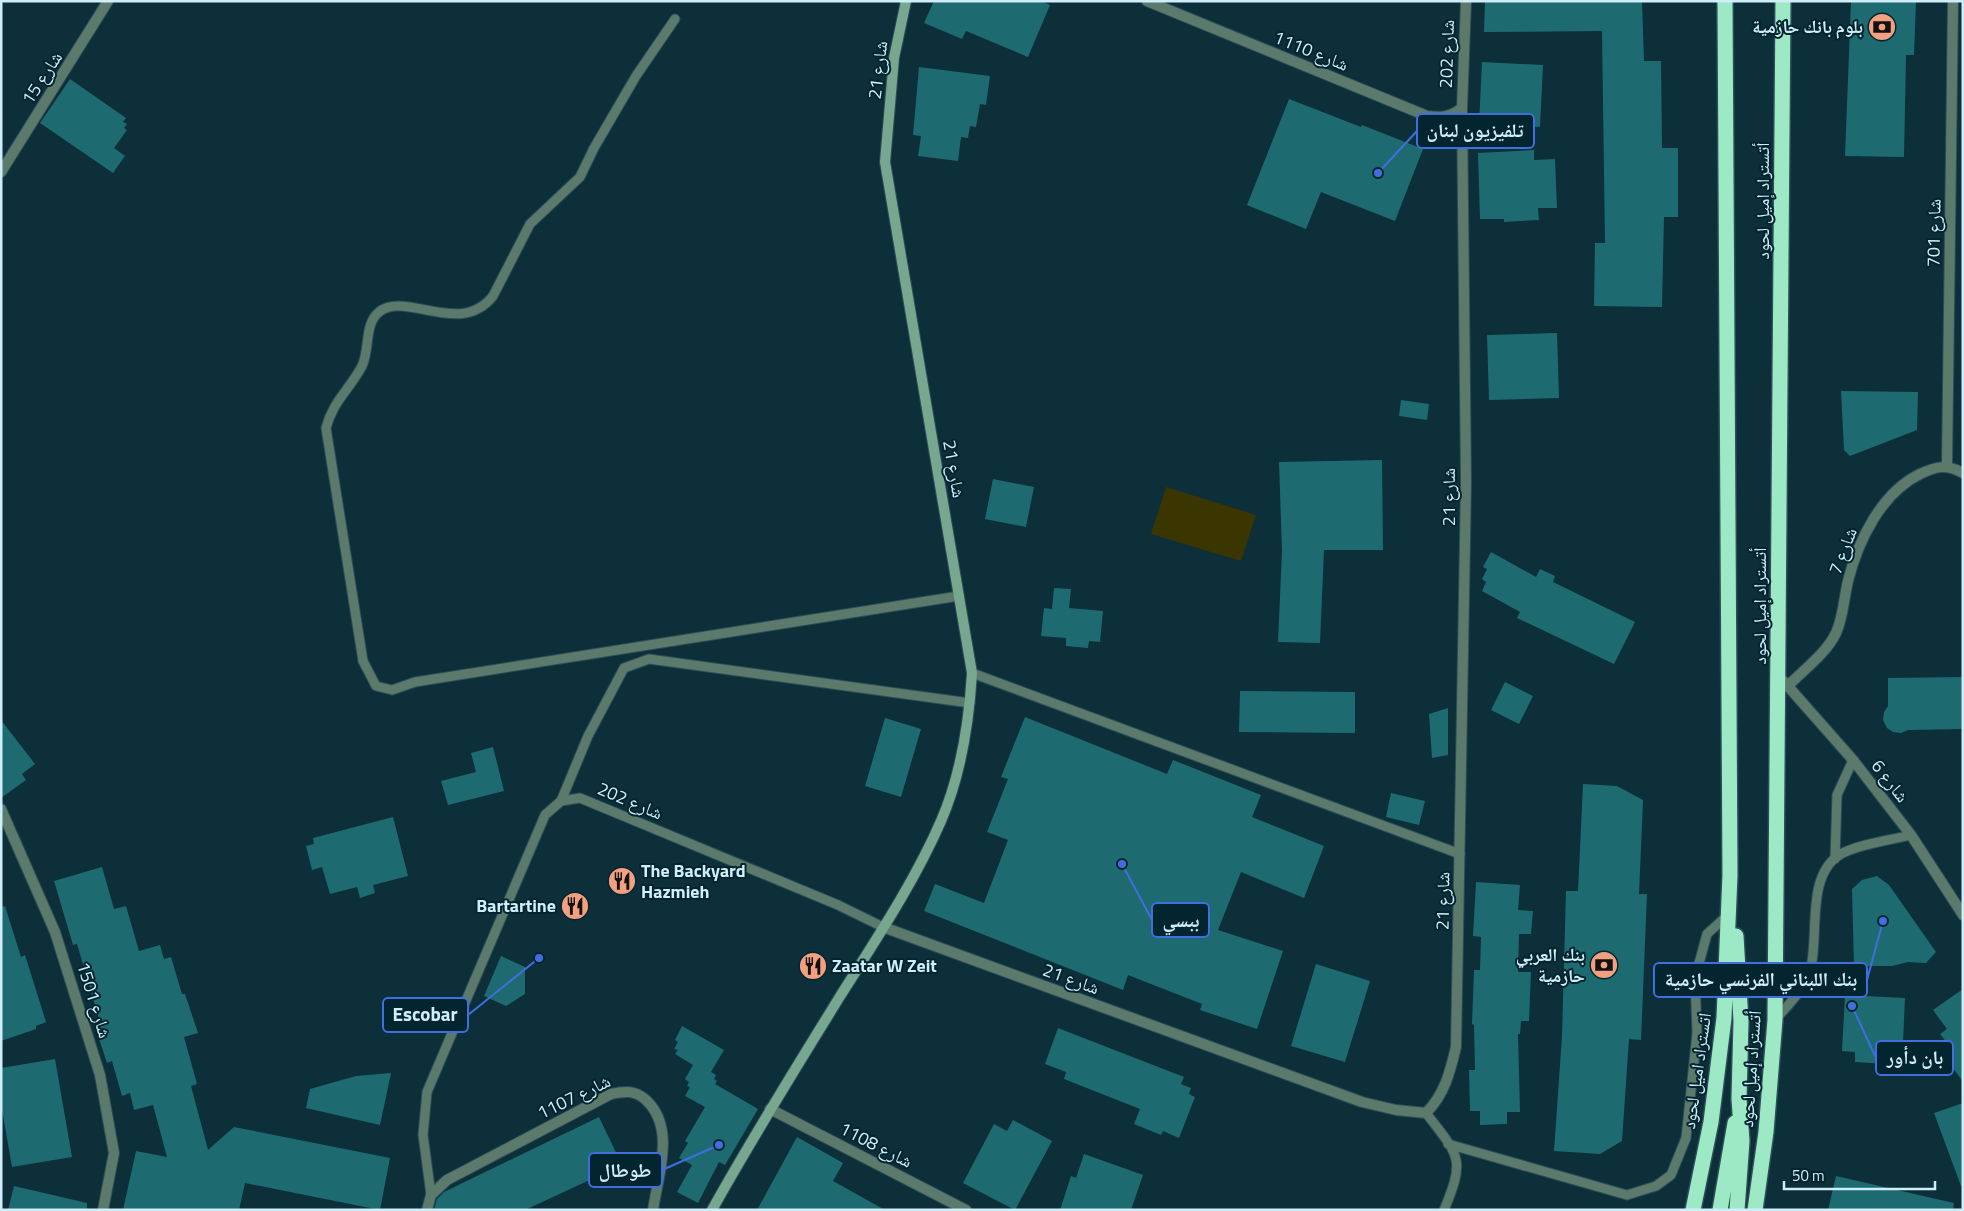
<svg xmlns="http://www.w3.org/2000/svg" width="1964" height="1211" viewBox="0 0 1964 1211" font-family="'Titillium Web','Noto Naskh Arabic',sans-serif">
<rect width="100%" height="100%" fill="#0d2f39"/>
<path fill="#3b3500" d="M1166 487 1256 515 1241 561 1151 534Z"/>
<path fill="#1d6b71" d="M934 1H1041L1050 5 1028 57 966 31 962 39 924 23Z
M1485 1H1642L1644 61H1661L1662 148H1678V217H1664L1662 307 1594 306 1595 243H1605L1602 31 1484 32Z
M1851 1H1916L1914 55H1906L1904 157 1845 156Z
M1482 62 1543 65 1540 127 1479 124Z
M919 67 990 76 986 105 980 104 976 127 970 126 968 138 961 137 958 161 918 156 921 136 913 135Z
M70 79 126 118 123 122 127 124 124 128 127 130 114 148 125 156 113 173 40 123Z
M1289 99 1361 127 1362 125 1423 149 1395 221 1321 192 1306 229 1247 205Z
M1534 150V160L1555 159 1557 208H1538L1539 220 1504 222V219H1480L1478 153Z
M1557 333 1559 398 1489 400 1487 335Z
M1841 391 1918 392 1917 430 1850 456 1844 450Z
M1401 400 1429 404 1427 420 1399 416Z
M1382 460 1383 550H1324L1320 643 1278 642 1282 551 1279 462Z
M993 479 1034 487 1026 527 985 519Z
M1491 552 1536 577 1540 569 1555 576 1553 582 1635 622 1614 664 1517 618 1520 612 1482 591 1486 582 1482 579 1487 569 1483 567Z
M1054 588 1071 589 1069 608 1103 611 1100 642 1089 641 1088 648 1066 646V638L1041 636 1044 608 1052 609Z
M1963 677V729L1908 730 1901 733 1893 732 1887 728 1883 720 1884 712 1888 706V678Z
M1505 682 1533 696 1519 724 1491 710Z
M1240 691 1355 692V733L1239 732Z
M1448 708V755L1432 758 1429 714Z
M1025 717 1167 774 1173 760 1261 795 1252 817 1324 846 1304 898 1241 872 1218 930 1283 951 1257 1029 1200 1010 1202 1004 1128 975 1123 990 924 911 935 884 984 903 1008 840 987 832 1008 779 1001 777Z
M885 718 921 729 901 797 865 786Z
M1 720 35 764 22 774 26 780 1 798Z
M493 747 504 791 448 805 441 781 476 772 471 753Z
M1583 784 1617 786 1643 800 1639 894H1647L1641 1040 1629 1039 1622 1141 1600 1154 1554 1151 1562 1036 1566 891H1578Z
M1391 793 1425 801 1419 825 1386 817Z
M393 817 408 876 373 885 375 893 360 898 357 887 330 894 322 867 312 870 306 846 314 844 313 838Z
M102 867 114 909 126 906 139 951 160 945 164 959 171 957 182 994H185L198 1033 184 1037 197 1084 191 1086 208 1150 234 1127 390 1158 380 1210 245 1183 239 1210H123L136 1151 167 1157 153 1105 134 1110 130 1093 122 1096 112 1061 107 1063 94 1024 100 1022 77 944 73 945 54 881Z
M1877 876 1889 885 1936 952 1926 963 1908 962 1892 966H1854L1852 889 1862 880Z
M1476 882 1520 885 1518 910 1533 911 1531 934H1519L1518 972H1531L1529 1021H1521L1520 1034H1518L1520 1112H1507V1124L1480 1125V1111H1470L1469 1070H1475L1474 1025 1472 1024 1474 970H1480L1481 937 1473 936Z
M5 906 21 957 25 955 46 1022 36 1026V1029L1 1041V907Z
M501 956 525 967V994L506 1006 484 996Z
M1316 964 1370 981 1345 1062 1291 1046Z
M1963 989V1082L1939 1048 1947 1043 1940 1034 1947 1029 1933 1010Z
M1845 995 1905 998 1902 1065 1855 1062V1052L1842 1051Z
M682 1026 724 1050 711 1072 716 1075 714 1079 717 1081 715 1084 758 1109 725 1165 719 1162 698 1203 677 1192 692 1165 679 1158 688 1143 685 1141 705 1107 685 1096 690 1087 687 1086 689 1082 685 1079 693 1065 675 1054 678 1050 674 1049 678 1042 675 1040Z
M1058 1028 1184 1077 1181 1084 1191 1088 1189 1094 1195 1097 1179 1138 1163 1131 1161 1135 1134 1124 1140 1109 1064 1079 1066 1072 1045 1064Z
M55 1059 72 1157 12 1167 1 1104V1068Z
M391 1073 380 1125 306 1108 310 1089 356 1076Z
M1963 1103V1186H1961L1934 1113Z
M599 1117 622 1165 525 1210H434L437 1199 444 1192Z
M1013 1120 1052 1141 1015 1210 963 1183 994 1124 1007 1131Z
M797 1137 843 1163 833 1181 885 1210H757Z
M1084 1154 1143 1175 1131 1210H1060L1071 1176 1076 1178Z
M1836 1176 1954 1203 1953 1210H1828Z
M14 1186 87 1203V1210H8Z"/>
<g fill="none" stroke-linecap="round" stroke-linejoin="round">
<defs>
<path id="service" d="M675 19 636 76 594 148 580 177 530 224 493 296C460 338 405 290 379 312 364 324 370 350 362 366 350 389 333 401 326 428L363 661 376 686 392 690 415 682 959 596
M972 673 1460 854
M561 801 588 736 624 668 649 659 970 703
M1835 859 1837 795 1853 760
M1775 1020C1790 1003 1805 989 1811 967 1819 932 1806 874 1841 854 1859 844 1891 840 1911 835
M1426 1113C1459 1156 1466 1158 1444 1210
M1448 1144 1627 1195 1656 1186 1671 1175 1686 1138 1697 1033 1695 978 1707 934 1729 914
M431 1195 423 1135 427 1092 545 815 561 801 580 798 838 905 883 927"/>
<path id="minor" d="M1947 465 1953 1
M1787 687C1802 671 1826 654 1836 633 1843 618 1844 598 1848 581 1858 541 1881 493 1920 474 1937 466 1946 464 1963 473
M1 809 55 932 100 1075 114 1153 103 1210
M883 927 1362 1102 1396 1110 1426 1113C1445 1094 1450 1072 1456 1047L1466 482 1462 108
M770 1109 966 1210
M427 1210 431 1195 447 1180 611 1094C625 1091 635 1090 646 1100 676 1128 658 1175 653 1210"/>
<path id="tertiary" d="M1147 1 1427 116C1442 118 1450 117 1462 108L1466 1
M1 172 108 1
M1779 676 1853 760 1911 835 1963 915"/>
<path id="secondary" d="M712 1210C752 1138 796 1068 839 998 875 941 914 883 941 821 961 775 969 723 972 673L885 162 894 58 906 1"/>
<path id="motorway" d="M1736 936 1741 1021 1739 1099 1742 1141 1737 1210
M1693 1210 1711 1122 1724 1018 1730 875 1725 1
M1720 1210 1735 1123
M1755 1210 1766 1132 1775 1020 1783 1"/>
</defs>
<use href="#service" stroke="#2c4e58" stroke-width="11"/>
<use href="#minor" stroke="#2c4e58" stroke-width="12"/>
<use href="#tertiary" stroke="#2c4e58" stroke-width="12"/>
<use href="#secondary" stroke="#2c4e58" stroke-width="12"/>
<use href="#motorway" stroke="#2c4e58" stroke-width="18"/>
<use href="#service" stroke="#5c7a6b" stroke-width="9"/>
<use href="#minor" stroke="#5c7a6b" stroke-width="10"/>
<use href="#tertiary" stroke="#5c7a6b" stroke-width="10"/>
<use href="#secondary" stroke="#77a78f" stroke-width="10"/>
<use href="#motorway" stroke="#9ee9c5" stroke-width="15"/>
</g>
<defs>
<symbol id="bank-disc" viewBox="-11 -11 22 22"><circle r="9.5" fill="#f2a07f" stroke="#03252f"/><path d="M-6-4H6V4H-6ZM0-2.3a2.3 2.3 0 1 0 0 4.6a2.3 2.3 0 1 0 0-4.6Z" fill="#111"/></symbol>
<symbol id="restaurant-disc" viewBox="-11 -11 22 22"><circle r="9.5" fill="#f2a07f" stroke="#03252f"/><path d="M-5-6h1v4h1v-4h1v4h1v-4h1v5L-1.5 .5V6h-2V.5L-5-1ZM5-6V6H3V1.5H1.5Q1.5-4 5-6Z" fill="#111"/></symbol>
</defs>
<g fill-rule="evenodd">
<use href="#bank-disc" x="1866" y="11" width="32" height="32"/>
<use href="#restaurant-disc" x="606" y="865" width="32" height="32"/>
<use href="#restaurant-disc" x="559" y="890" width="32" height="32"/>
<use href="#bank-disc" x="1588" y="949" width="32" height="32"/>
<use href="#restaurant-disc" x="797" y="950" width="32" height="32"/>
</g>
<g text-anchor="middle" stroke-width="4" stroke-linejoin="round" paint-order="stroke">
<g font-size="18" font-weight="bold" fill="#cfeef9" stroke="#03252f" text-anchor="end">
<text x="1863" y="33">بلوم بانك حازمية</text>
<text x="641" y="877" text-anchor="start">The Backyard<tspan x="641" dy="21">Hazmieh</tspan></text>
<text x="556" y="912">Bartartine</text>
<text x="1585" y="961">بنك العربي<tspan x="1585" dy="21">حازمية</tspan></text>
<text x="832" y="972" text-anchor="start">Zaatar W Zeit</text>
</g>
<g font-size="18" fill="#cfeef9" stroke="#03252f">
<text transform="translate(1311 51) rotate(22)" y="6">شارع 1110</text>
<text transform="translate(1447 54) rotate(-88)" y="6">شارع 202</text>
<text transform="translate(878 70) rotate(-83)" y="6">شارع 21</text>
<text transform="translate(42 78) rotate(-57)" y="6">شارع 15</text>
<text transform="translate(1763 201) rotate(-90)" y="6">أتستراد إميل لحود</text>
<text transform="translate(1934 233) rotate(-89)" y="6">شارع 701</text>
<text transform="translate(954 469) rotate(80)" y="6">شارع 21</text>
<text transform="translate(1449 497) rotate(-90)" y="6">شارع 21</text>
<text transform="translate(1843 551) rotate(-69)" y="6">شارع 7</text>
<text transform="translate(1760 606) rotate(-90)" y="6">أتستراد إميل لحود</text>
<text transform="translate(1890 781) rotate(52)" y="6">شارع 6</text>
<text transform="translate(630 801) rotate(23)" y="6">شارع 202</text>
<text transform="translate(1443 901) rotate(-89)" y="6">شارع 21</text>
<text transform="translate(1071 979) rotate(20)" y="6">شارع 21</text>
<text transform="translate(94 1000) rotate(73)" y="6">شارع 1501</text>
<text transform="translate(1751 1069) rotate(-86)" y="6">أتستراد إميل لحود</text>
<text transform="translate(1697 1071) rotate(-82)" y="6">اتستراد اميل لحود</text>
<text transform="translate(574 1097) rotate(-26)" y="6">شارع 1107</text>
<text transform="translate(876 1145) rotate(27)" y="6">شارع 1108</text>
</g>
</g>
<path fill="none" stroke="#416edf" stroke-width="2" d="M1378 173L1417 131M1122 864L1152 920M1883 921L1867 980M539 958L468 1015M1852 1006L1876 1058M719 1145L662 1170"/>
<g fill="#416edf" stroke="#03252f" stroke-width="2">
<circle cx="1378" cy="173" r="5"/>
<circle cx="1122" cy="864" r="5"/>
<circle cx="1883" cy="921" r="5"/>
<circle cx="539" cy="958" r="5"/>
<circle cx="1852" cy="1006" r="5"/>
<circle cx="719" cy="1145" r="5"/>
</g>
<g fill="#03252f" stroke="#416edf" stroke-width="2">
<rect x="1417" y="114" width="117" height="34" rx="5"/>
<rect x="1152" y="903" width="57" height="34" rx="5"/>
<rect x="1654" y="963" width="213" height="34" rx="5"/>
<rect x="383" y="998" width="85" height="34" rx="5"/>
<rect x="1876" y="1041" width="77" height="34" rx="5"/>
<rect x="589" y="1153" width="73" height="34" rx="5"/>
</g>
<g font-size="19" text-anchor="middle" font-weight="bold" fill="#cfeef9">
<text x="1475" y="137">تلفيزيون لبنان</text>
<text x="1181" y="927">ببسي</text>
<text x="1761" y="986">بنك اللبناني الفرنسي حازمية</text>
<text x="425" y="1021">Escobar</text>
<text x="1915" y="1064">بان دأور</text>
<text x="625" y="1177">طوطال</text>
</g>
<rect width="1964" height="1211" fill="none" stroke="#cfeef9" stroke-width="5"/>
<path d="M1784 1181v8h151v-8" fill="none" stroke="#cfeef9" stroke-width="2.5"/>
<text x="1792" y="1181" font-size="15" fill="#cfeef9" stroke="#03252f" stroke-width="4" paint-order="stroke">50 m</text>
</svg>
